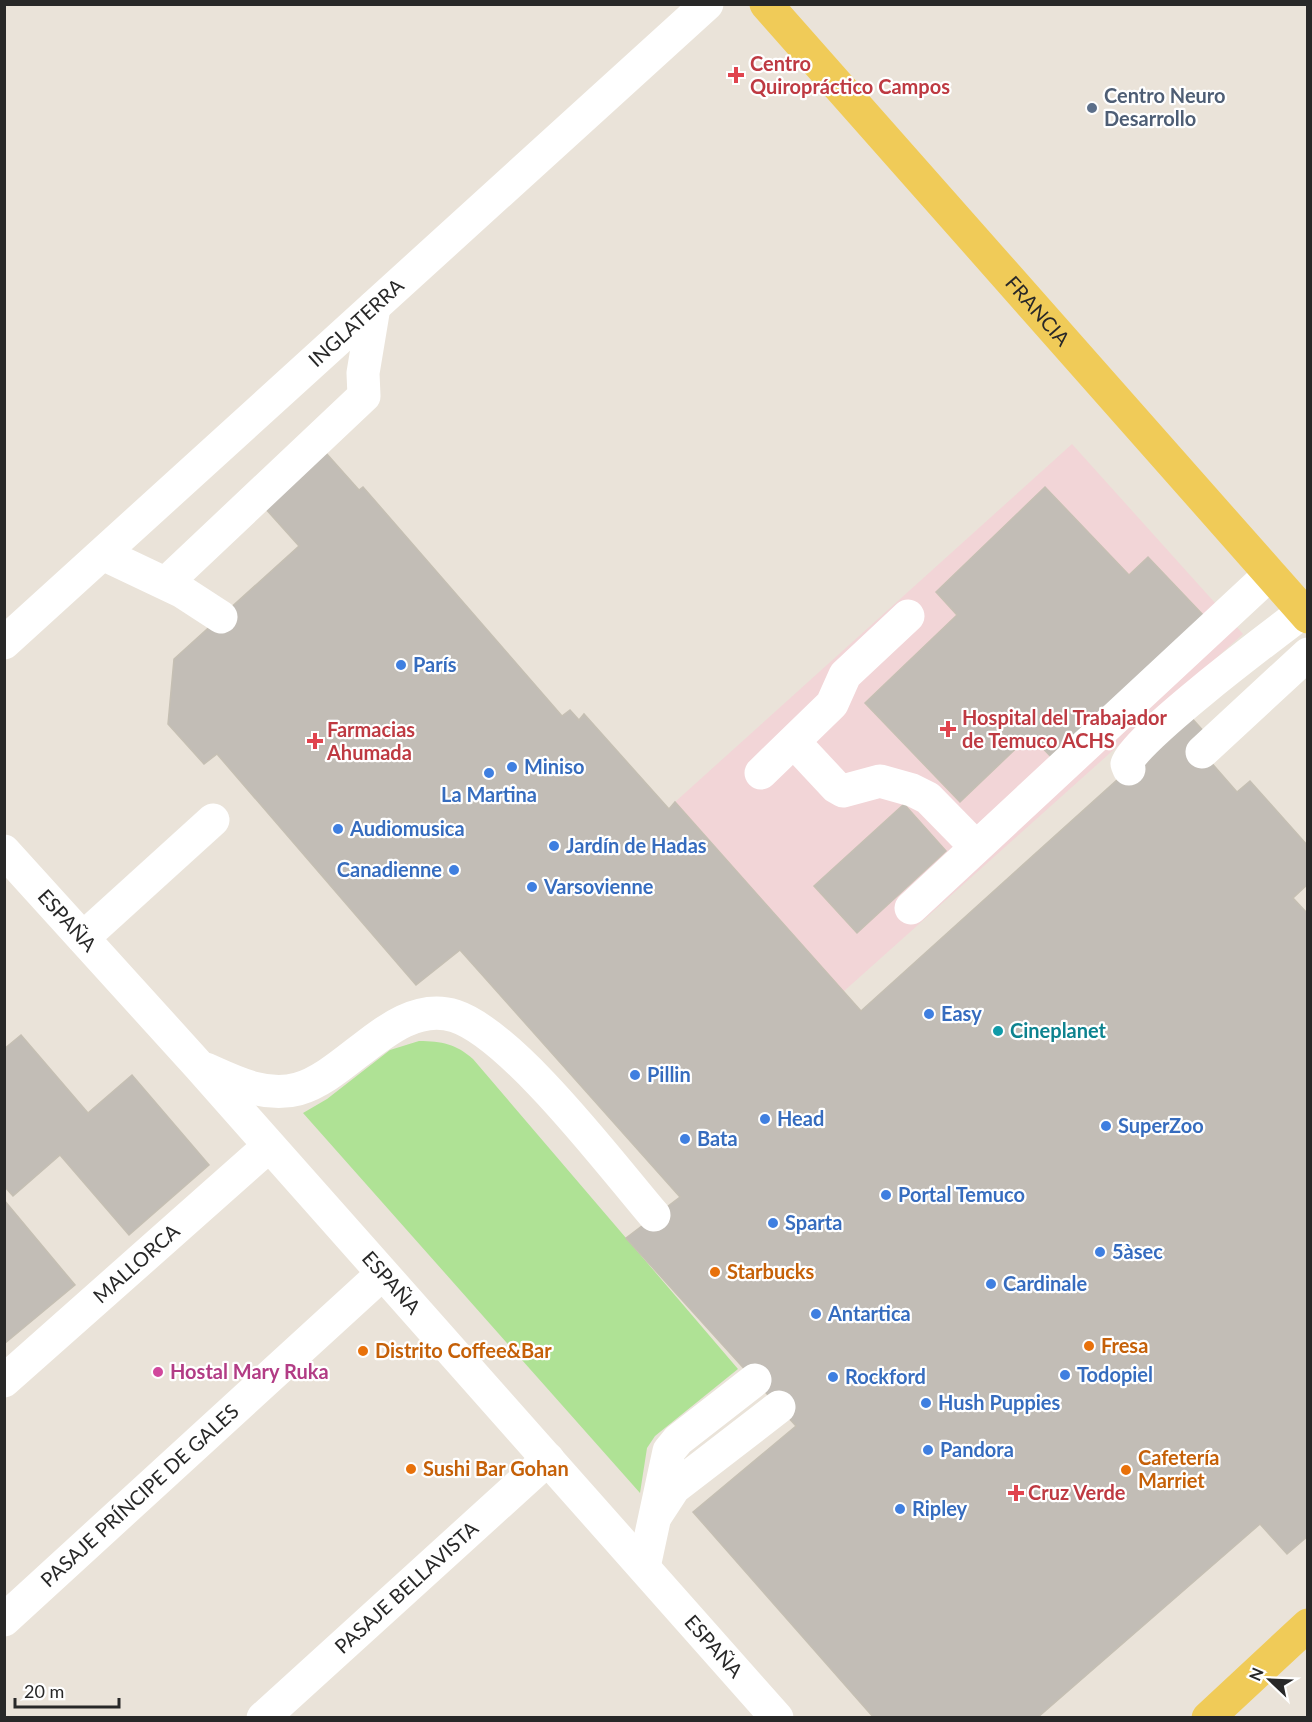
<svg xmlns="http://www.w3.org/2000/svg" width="1312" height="1722" viewBox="0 0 1312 1722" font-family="Lato,sans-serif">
<rect width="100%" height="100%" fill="#eae3d9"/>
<path fill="#f2d5d7" d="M1072 444 1243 634 843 992 675 802Z"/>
<path fill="#afe295" d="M419 1041C442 1041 456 1044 473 1059L738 1369 655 1436 647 1448 640 1493 303 1113 327 1099 390 1050Z"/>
<path fill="#c2bdb6" stroke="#c5bfb3" stroke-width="1.5" d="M326 453 359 490 363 487 562 716 570 710 579 720 584 714 669 809 675 802 861 1011 1189 715 1207 735 1202 752 1237 792 1250 781 1308 846V884L1293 898 1308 914V1536L1287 1554 1260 1524 1037 1718H874L693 1512 796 1426 626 1238 680 1197 460 950 416 985 217 754 204 764 168 724 174 659 299 546 264 507Z
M1045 487 1129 575 1148 557 1205 617 1055 761 1030 735 960 802 865 703 957 615 936 592Z
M904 804 946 851 857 933 814 886Z
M21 1035 88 1113 132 1075 209 1165 129 1235 60 1155 13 1196 4 1186V1049Z
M4 1200 75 1285 4 1344Z"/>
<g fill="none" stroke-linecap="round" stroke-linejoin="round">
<g stroke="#fff" stroke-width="33">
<path d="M103 554 181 591 221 617"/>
<path d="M166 583 364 396 363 373 374 307"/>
<path id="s1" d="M4 643 707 4"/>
<path d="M794 742 836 787 843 791 880 781 912 790 928 798 976 847"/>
<path d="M1202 752 1308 654"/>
<path d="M1129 769 1127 764C1135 738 1274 634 1303 612"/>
<path d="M761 773 832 704 845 675 908 616"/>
<path id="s2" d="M4 851 199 1066 777 1718"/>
<path d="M911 908 1270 574"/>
<path d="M83 938 213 820"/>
<path d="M206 1069C235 1082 266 1098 298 1089 349 1075 396 997 455 1016 513 1035 612 1166 654 1215"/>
<path id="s3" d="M4 1381 269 1146"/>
<path d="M657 1514 674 1488 779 1407"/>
<path d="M644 1567 669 1451 678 1440 755 1380"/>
<path id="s4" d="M4 1620 382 1274"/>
<path id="s5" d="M263 1718 548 1459"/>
</g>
<g stroke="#f0cb58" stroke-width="33">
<path id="s6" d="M766 4 1308 617"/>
<path d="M1208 1718 1308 1625"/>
</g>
</g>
<g fill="#e0444e" stroke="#fff" stroke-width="2">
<path d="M733 66h6v6h6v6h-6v6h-6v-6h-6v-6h6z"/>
<path d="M945 720h6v6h6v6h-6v6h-6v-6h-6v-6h6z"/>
<path d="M312 732h6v6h6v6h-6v6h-6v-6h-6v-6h6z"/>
<path d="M1013 1484h6v6h6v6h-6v6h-6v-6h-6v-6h6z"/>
</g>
<circle fill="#5c6f8a" stroke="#fff" stroke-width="2" cx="1092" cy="108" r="6"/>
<g fill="#3f7fe0" stroke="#fff" stroke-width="2">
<circle cx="401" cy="665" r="6"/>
<circle cx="512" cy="767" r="6"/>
<circle cx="489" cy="773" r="6"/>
<circle cx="338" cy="829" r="6"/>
<circle cx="554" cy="846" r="6"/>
<circle cx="454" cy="870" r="6"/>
<circle cx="532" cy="887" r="6"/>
<circle cx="929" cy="1014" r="6"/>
<circle cx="635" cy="1075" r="6"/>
<circle cx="765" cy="1119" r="6"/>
<circle cx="1106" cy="1126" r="6"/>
<circle cx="685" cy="1139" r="6"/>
<circle cx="886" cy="1195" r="6"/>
<circle cx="773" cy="1223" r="6"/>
<circle cx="1100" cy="1252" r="6"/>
<circle cx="991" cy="1284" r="6"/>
<circle cx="816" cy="1314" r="6"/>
<circle cx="1065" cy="1375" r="6"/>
<circle cx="833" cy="1377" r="6"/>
<circle cx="926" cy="1403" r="6"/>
<circle cx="928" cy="1450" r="6"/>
<circle cx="900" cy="1509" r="6"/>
</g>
<circle fill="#0f9aa8" stroke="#fff" stroke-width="2" cx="998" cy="1031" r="6"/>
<g fill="#e8710a" stroke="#fff" stroke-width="2">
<circle cx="715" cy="1272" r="6"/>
<circle cx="1089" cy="1346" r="6"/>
<circle cx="363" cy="1351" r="6"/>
<circle cx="411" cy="1469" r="6"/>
<circle cx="1126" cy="1470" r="6"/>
</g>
<circle fill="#d1479c" stroke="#fff" stroke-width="2" cx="158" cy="1372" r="6"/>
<g text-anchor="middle" stroke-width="4.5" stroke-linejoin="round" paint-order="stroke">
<g font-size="20" font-weight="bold" fill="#be3a42" stroke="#fff" text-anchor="start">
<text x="750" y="71">Centro<tspan x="750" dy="23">Quiropráctico Campos</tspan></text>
<text x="962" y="725">Hospital del Trabajador<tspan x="962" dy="23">de Temuco ACHS</tspan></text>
<text x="327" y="737">Farmacias<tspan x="327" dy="23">Ahumada</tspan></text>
<text x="1028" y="1500">Cruz Verde</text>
</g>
<g font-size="20" font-weight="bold" fill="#4e5e75" stroke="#fff" text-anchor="start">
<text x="1104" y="103">Centro Neuro<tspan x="1104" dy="23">Desarrollo</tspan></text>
</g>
<g font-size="20" fill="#282828" stroke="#fff">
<text dy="7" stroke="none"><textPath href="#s6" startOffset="410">FRANCIA</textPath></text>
<text dy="7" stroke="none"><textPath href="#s1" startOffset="476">INGLATERRA</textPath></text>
<text dy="7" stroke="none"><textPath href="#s2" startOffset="94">ESPAÑA</textPath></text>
<text dy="7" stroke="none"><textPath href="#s3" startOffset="177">MALLORCA</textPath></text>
<text dy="7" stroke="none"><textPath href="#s2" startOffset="580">ESPAÑA</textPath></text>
<text dy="7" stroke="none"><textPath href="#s4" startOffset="184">PASAJE PRÍNCIPE DE GALES</textPath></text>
<text dy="7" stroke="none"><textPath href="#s5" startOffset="194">PASAJE BELLAVISTA</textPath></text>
<text dy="7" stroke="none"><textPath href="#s2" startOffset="1066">ESPAÑA</textPath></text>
</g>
<g font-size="20" font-weight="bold" fill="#366cbe" stroke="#fff" text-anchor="start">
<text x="413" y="672">París</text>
<text x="524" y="774">Miniso</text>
<text x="489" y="802" text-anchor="middle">La Martina</text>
<text x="350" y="836">Audiomusica</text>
<text x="566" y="853">Jardín de Hadas</text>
<text x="442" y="877" text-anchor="end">Canadienne</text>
<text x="544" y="894">Varsovienne</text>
<text x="941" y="1021">Easy</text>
<text x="647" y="1082">Pillin</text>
<text x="777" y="1126">Head</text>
<text x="1118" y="1133">SuperZoo</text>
<text x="697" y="1146">Bata</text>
<text x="898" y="1202">Portal Temuco</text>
<text x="785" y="1230">Sparta</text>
<text x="1112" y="1259">5àsec</text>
<text x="1003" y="1291">Cardinale</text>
<text x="828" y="1321">Antartica</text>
<text x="1077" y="1382">Todopiel</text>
<text x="845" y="1384">Rockford</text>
<text x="938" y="1410">Hush Puppies</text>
<text x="940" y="1457">Pandora</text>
<text x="912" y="1516">Ripley</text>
</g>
<g font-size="20" font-weight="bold" fill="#0d838f" stroke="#fff" text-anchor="start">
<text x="1010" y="1038">Cineplanet</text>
</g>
<g font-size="20" font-weight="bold" fill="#c56008" stroke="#fff" text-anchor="start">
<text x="727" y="1279">Starbucks</text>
<text x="1101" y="1353">Fresa</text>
<text x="375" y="1358">Distrito Coffee&amp;Bar</text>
<text x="1138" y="1465">Cafetería<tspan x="1138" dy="23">Marriet</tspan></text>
<text x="423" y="1476">Sushi Bar Gohan</text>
</g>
<g font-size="20" font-weight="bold" fill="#b23c85" stroke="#fff" text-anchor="start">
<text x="170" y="1379">Hostal Mary Ruka</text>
</g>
</g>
<rect width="1312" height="1722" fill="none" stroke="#282828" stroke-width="12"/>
<g transform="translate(1270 1680) rotate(293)" stroke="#ffffff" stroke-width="4.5" paint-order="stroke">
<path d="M0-4.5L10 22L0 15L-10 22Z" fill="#282828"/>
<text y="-9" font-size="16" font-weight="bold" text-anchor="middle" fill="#282828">N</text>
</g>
<path d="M15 1698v9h104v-9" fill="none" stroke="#282828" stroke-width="3"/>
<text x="24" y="1698" font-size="18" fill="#282828" stroke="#ffffff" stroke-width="4.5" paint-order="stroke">20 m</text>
</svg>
